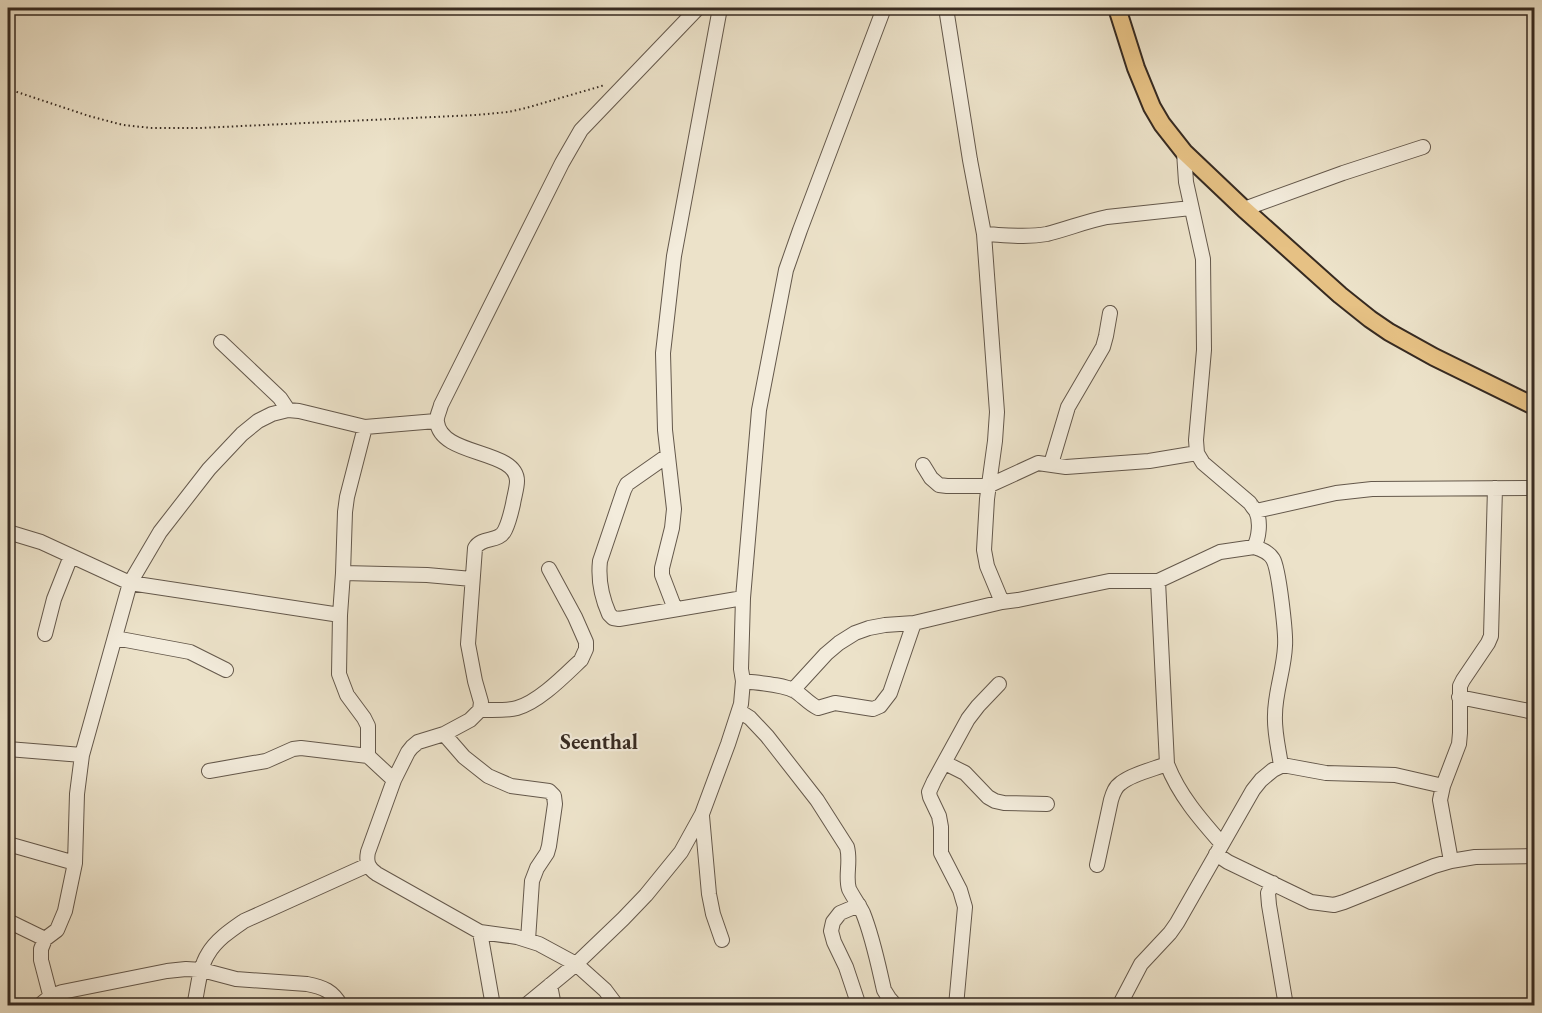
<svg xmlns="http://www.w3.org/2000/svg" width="1542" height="1013" viewBox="0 0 1542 1013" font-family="'EB Garamond',serif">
<rect width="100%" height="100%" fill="#ece2c9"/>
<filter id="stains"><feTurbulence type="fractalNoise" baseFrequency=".00333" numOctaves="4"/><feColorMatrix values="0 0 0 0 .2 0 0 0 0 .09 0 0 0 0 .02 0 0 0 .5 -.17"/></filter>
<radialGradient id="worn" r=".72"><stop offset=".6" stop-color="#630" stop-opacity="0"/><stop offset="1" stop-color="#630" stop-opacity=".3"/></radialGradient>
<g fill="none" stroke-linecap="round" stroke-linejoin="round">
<defs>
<path id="minor" d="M946 8 970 160 984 234 997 412 995 441 987 499 984 550 987 566 1002 602
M1244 209 1343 173 1423 147
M984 234C1005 235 1026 238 1047 234 1067 229 1087 221 1107 217L1191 208
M221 342 280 398 288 410
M365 427 347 497 345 512 343 573 340 615 339 674 347 695 364 718 368 726V756L394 780
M667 456 627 484 624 490 600 561C598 579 602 598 609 614L613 618 619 619 743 598
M1051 464 1068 407 1103 347 1106 336 1110 313
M923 465 931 478 939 485 947 486H988L1038 463 1066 467 1149 461 1197 453
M1256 511 1336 493 1372 489 1534 488
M8 532 41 542 130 583 340 615
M1254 547C1261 549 1269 552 1273 559 1279 569 1286 634 1285 646 1284 670 1275 692 1275 715 1274 732 1279 750 1281 766
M343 573 427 575 472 579
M1158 581 1167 764C1179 795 1200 819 1222 844
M675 609 662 575V568L672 528 674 509 665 430 663 353 674 256 720 8
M45 634 54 599 71 556
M115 638 190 652 226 670
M743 681C757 683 782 684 795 691 803 696 809 704 818 708L835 703 873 709 880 706 890 693 914 623
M793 690 826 654 839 643 855 633 869 628 885 625 914 623 1002 602 1018 600 1109 581H1158L1220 552 1254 547C1259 538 1261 521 1256 511 1256 511 1250 504 1250 503L1203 463 1197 453 1196 440 1204 350 1203 259 1186 182 1184 152
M1459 697 1534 712
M480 710C492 710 506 711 517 708 539 702 565 675 581 660L586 649V642L575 617 549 569
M739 711 750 718 767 736 817 800 847 847C851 862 845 876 849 889 853 897 859 905 863 913 873 938 878 964 884 990L889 998 896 1006
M444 734 464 757 488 776 511 786 549 791 554 796 555 804 549 846 547 853 537 868 532 881 528 940
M8 749 82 755
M945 763 965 773 988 797 995 801 1004 803 1047 804
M209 771 254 763 266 761 293 749 301 748 368 756
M702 816 709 894 713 914 722 940
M8 844 75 863
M1216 854 1228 862 1311 902 1334 905 1344 902 1434 866 1451 861 1475 857 1534 856
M1451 861 1440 800 1443 786 1459 744 1460 733V686L1463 680 1488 643 1491 636 1495 488
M1097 865 1111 800C1113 793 1115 787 1121 783 1132 774 1154 769 1167 764
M1273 883 1268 893 1269 905 1286 1006
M859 905 840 913 833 922 831 931 834 942 846 967 859 1006
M8 921 45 939
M480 932 493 1006
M550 985 554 1006
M39 1006 51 996 62 992 167 971 186 969 202 970 236 979 307 984C323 987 333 991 341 1006
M53 1006 41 960V949L45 939 57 930 65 911 75 863 77 794 82 755 130 583 160 532 209 469 242 434 258 421 272 414 288 410 299 411 365 427 436 421
M194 1006C198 989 199 968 208 954 216 940 231 930 244 921L368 865
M525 1006 576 964 623 919 646 895 681 852 702 814 728 744 741 704 743 681 741 669 743 598 759 410 786 270 800 230 884 8
M617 1006 605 990 576 964 539 944 517 937 480 932 377 874C368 868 366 862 368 852L394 780 408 752 412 747 418 742 444 734 470 720 480 710 481 702 475 681 468 644 475 548C482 536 499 543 505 530 509 522 511 513 513 504 514 497 517 488 517 481 517 449 441 457 437 422 436 417 440 410 441 405L562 163 581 130 698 8
M956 1006 965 907 960 890 941 853V827L939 816 930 797 929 792 934 781 968 719 978 706 999 684
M1119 1006 1141 964 1170 933 1177 923 1253 790 1261 780 1273 770 1281 766H1288L1326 773 1395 775 1443 786"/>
<path id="major" d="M1117 8 1136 68 1152 107 1162 124 1184 152 1244 209 1340 295 1370 319 1389 332 1434 357 1534 406"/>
</defs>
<use href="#minor" stroke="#64584b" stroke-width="16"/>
<use href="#major" stroke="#362a21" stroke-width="20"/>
<path stroke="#362a21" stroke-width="2" stroke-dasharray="1.5 3" stroke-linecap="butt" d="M8 89 89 116 123 125 152 128H200L476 115 508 112 526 108 605 85"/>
<use href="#minor" stroke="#f3ecdc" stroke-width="14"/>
<use href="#major" stroke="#e6c184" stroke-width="16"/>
</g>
<g text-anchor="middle" stroke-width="4.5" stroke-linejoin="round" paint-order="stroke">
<g font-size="22" font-weight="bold" fill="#362a21" stroke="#f3ecdc">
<text x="599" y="749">Seenthal</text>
</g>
</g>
<rect width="1542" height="1013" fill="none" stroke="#ece2c9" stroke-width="30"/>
<rect x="9" y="9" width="1524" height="995" fill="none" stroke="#362a21" stroke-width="3"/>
<rect x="15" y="15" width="1512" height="983" fill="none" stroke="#362a21" stroke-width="1.5"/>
<rect width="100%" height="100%" filter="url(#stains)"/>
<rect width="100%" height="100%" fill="url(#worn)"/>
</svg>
